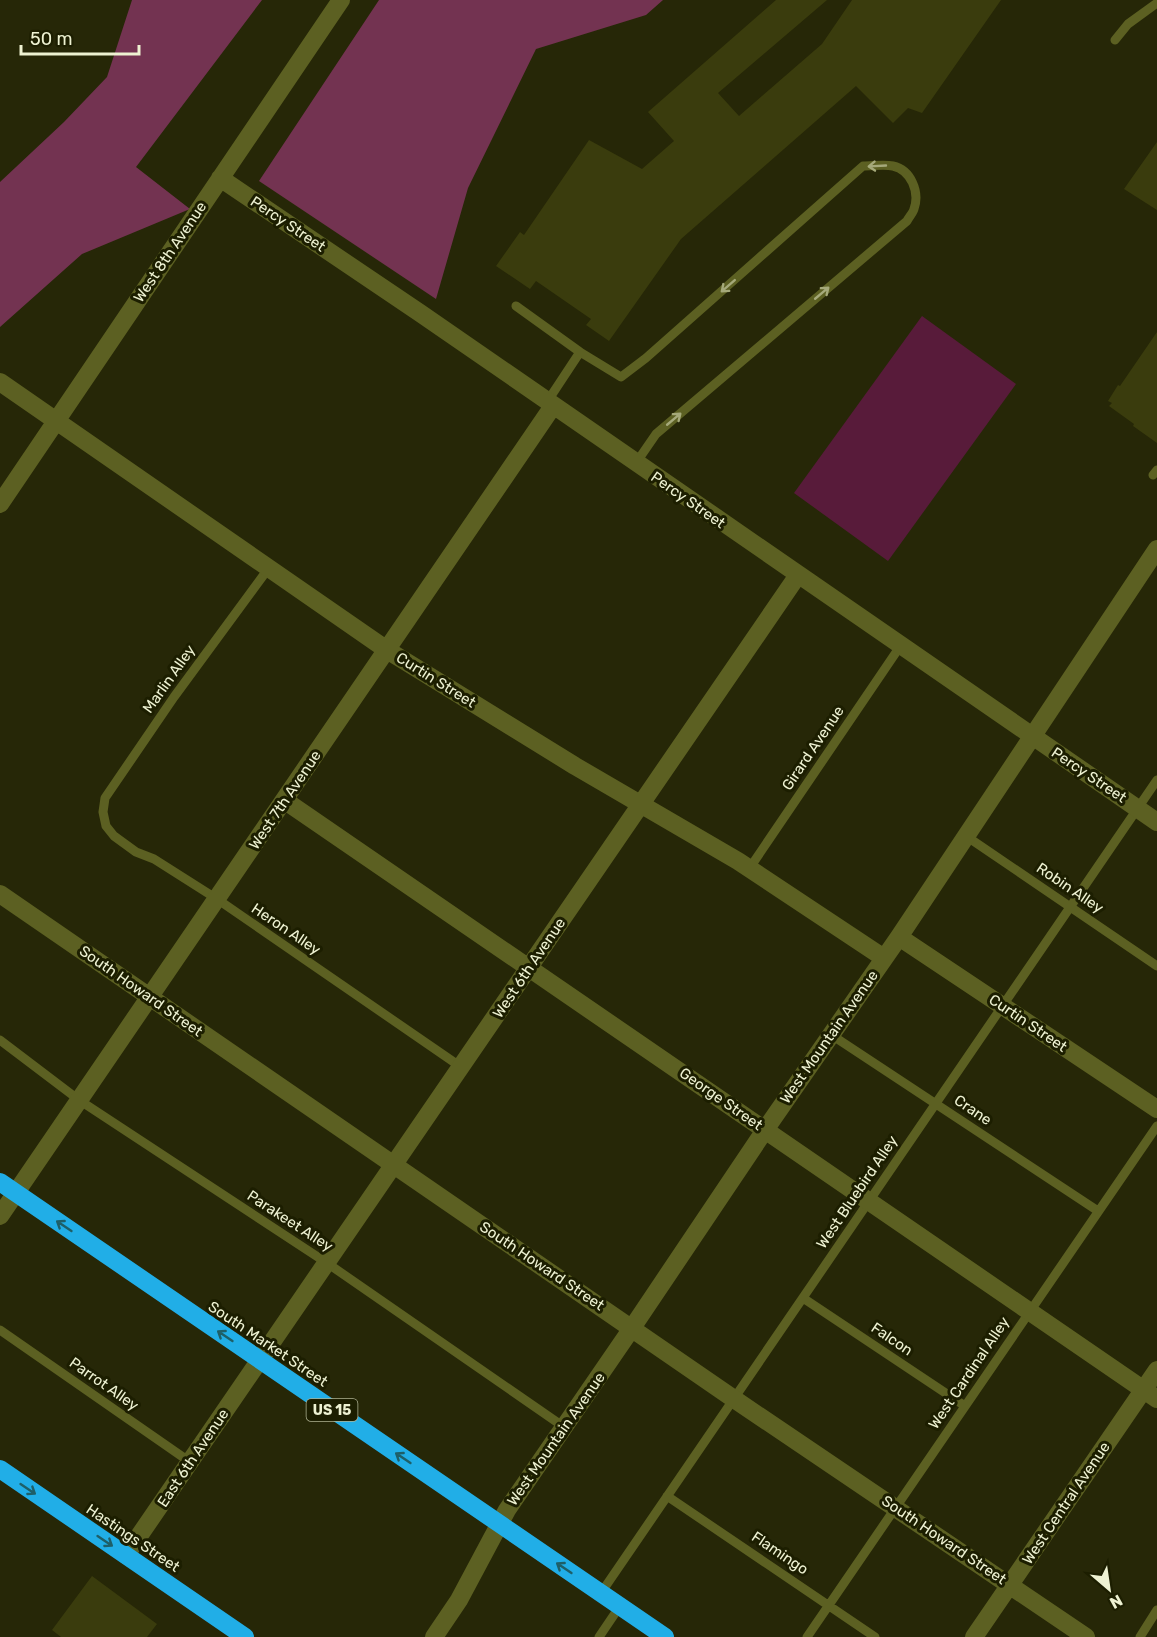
<svg xmlns="http://www.w3.org/2000/svg" width="1157" height="1637" viewBox="0 0 1157 1637" font-family="Rubik,sans-serif">
<rect width="100%" height="100%" fill="#262707"/>
<path fill="#581b3a" d="M922 316 1016 384 888 561 794 493Z"/>
<path fill="#733351" d="M132 0H262L136 167 190 209 82 254 0 327V182L64 122 107 77Z
M379 0H663L646 15 536 49 468 188 436 299 259 181Z"/>
<path fill="#3a3c0d" d="M776 0H827L718 93 739 116 822 44 852 0H1001L922 113 908 108 893 123 856 86 681 239 609 341 586 325 591 319 536 281 530 289 496 266 520 232 524 235 589 140 642 169 674 141 648 112Z
M1157 142V210L1124 189Z
M1157 332V443L1133 426 1134 424 1109 406 1112 403 1108 401 1118 385 1120 386Z
M92 1576 157 1624 147 1637H61L52 1630Z"/>
<g fill="none" stroke-linecap="round" stroke-linejoin="round">
<path stroke="#5c6022" stroke-width="9" d="M1115 40 1128 24 1157 3
M516 306 580 352
M547 402 580 352 621 377 646 358 863 166C873 166 884 164 893 166 911 170 920 192 914 209 913 213 909 217 907 221L656 434 636 463
M1153 475 1157 470
M268 569 174 697 105 798 103 812 106 826 114 836 136 852 154 859 217 899 461 1067
M966 836 1157 966
M749 869 901 645
M830 1034 1098 1211
M0 1040 79 1100 327 1263 564 1427
M803 1298 965 1406
M0 1330 190 1462
M667 1496 875 1637
M601 1593 1157 780
M599 1637 620 1606
M807 1637 1157 1126
M1140 1637 1157 1610"/>
<path stroke="#5c6022" stroke-width="18" d="M220 178 420 313 1157 822
M0 382 387 650 575 766 738 861 884 958
M0 504 341 0
M284 800 1157 1399
M0 894 734 1399 1086 1637
M899 937 1157 1109
M0 1216 553 406
M126 1555 798 575
M434 1637 459 1600 507 1510 632 1328 765 1130 899 937 1157 549
M974 1637 1157 1370"/>
<path stroke="#21aee7" stroke-width="18" d="M0 1182 665 1637
M0 1469 245 1637"/>
</g>
<defs><path id="oneway-shaft" d="M-6 0H5M1.5-3L5.5 0L1.5 3" fill="none" stroke-width="1.6" stroke-linecap="round" stroke-linejoin="round" transform="scale(1.5)"/></defs>
<g stroke="#a5a97a">
<use href="#oneway-shaft" transform="translate(877 166) rotate(177)"/>
<use href="#oneway-shaft" transform="translate(728 286) rotate(139)"/>
<use href="#oneway-shaft" transform="translate(822 293) rotate(-40)"/>
<use href="#oneway-shaft" transform="translate(674 419) rotate(-40)"/>
</g>
<g stroke="#1e5f68">
<use href="#oneway-shaft" transform="translate(64 1226) rotate(-146)"/>
<use href="#oneway-shaft" transform="translate(225 1336) rotate(-146)"/>
<use href="#oneway-shaft" transform="translate(403 1458) rotate(-146)"/>
<use href="#oneway-shaft" transform="translate(28 1489) rotate(34)"/>
<use href="#oneway-shaft" transform="translate(105 1541) rotate(34)"/>
<use href="#oneway-shaft" transform="translate(564 1568) rotate(-146)"/>
</g>
<g text-anchor="middle" stroke-width="6" stroke-linejoin="round" paint-order="stroke">
<rect fill="#1c1e00" stroke="#afb293" stroke-width="1.5" x="306.5" y="1399" width="51" height="22" rx="4.5"/>
<g font-size="14" font-weight="bold" fill="#eef2d2">
<text x="332" y="1415">US 15</text>
</g>
<g font-size="15" fill="#eef2d2" stroke="#1c1e00">
<text transform="translate(288 224) rotate(34)" y="5">Percy Street</text>
<text transform="translate(170 252) rotate(-56)" y="5">West 8th Avenue</text>
<text transform="translate(688 500) rotate(35)" y="5">Percy Street</text>
<text transform="translate(169 679) rotate(-55)" y="5">Marlin Alley</text>
<text transform="translate(436 680) rotate(32)" y="5">Curtin Street</text>
<text transform="translate(813 748) rotate(-56)" y="5">Girard Avenue</text>
<text transform="translate(1089 775) rotate(34)" y="5">Percy Street</text>
<text transform="translate(285 800) rotate(-56)" y="5">West 7th Avenue</text>
<text transform="translate(1070 888) rotate(34)" y="5">Robin Alley</text>
<text transform="translate(286 929) rotate(34)" y="5">Heron Alley</text>
<text transform="translate(529 968) rotate(-56)" y="5">West 6th Avenue</text>
<text transform="translate(141 991) rotate(35)" y="5">South Howard Street</text>
<text transform="translate(1028 1023) rotate(34)" y="5">Curtin Street</text>
<text transform="translate(829 1037) rotate(-55)" y="5">West Mountain Avenue</text>
<text transform="translate(721 1099) rotate(35)" y="5">George Street</text>
<text transform="translate(973 1110) rotate(34)" y="5">Crane</text>
<text transform="translate(857 1192) rotate(-56)" y="5">West Bluebird Alley</text>
<text transform="translate(290 1221) rotate(33)" y="5">Parakeet Alley</text>
<text transform="translate(542 1266) rotate(34)" y="5">South Howard Street</text>
<text transform="translate(892 1339) rotate(34)" y="5">Falcon</text>
<text transform="translate(268 1344) rotate(34)" y="5">South Market Street</text>
<text transform="translate(969 1373) rotate(-56)" y="5">West Cardinal Alley</text>
<text transform="translate(104 1384) rotate(35)" y="5">Parrot Alley</text>
<text transform="translate(556 1439) rotate(-55)" y="5">West Mountain Avenue</text>
<text transform="translate(193 1458) rotate(-56)" y="5">East 6th Avenue</text>
<text transform="translate(1066 1503) rotate(-56)" y="5">West Central Avenue</text>
<text transform="translate(133 1538) rotate(34)" y="5">Hastings Street</text>
<text transform="translate(944 1540) rotate(34)" y="5">South Howard Street</text>
<text transform="translate(780 1553) rotate(34)" y="5">Flamingo</text>
</g>
</g>
<g transform="translate(1109 1589) rotate(151)" stroke="#1c1e00" stroke-width="4.5" paint-order="stroke">
<path d="M0-4.5L10 22L0 15L-10 22Z" fill="#eef2d2"/>
<text y="-9" font-size="16" font-weight="bold" text-anchor="middle" fill="#eef2d2">N</text>
</g>
<path d="M21 45v9h118v-9" fill="none" stroke="#eef2d2" stroke-width="3"/>
<text x="30" y="45" font-size="18" fill="#eef2d2" stroke="#1c1e00" stroke-width="4.5" paint-order="stroke">50 m</text>
</svg>
